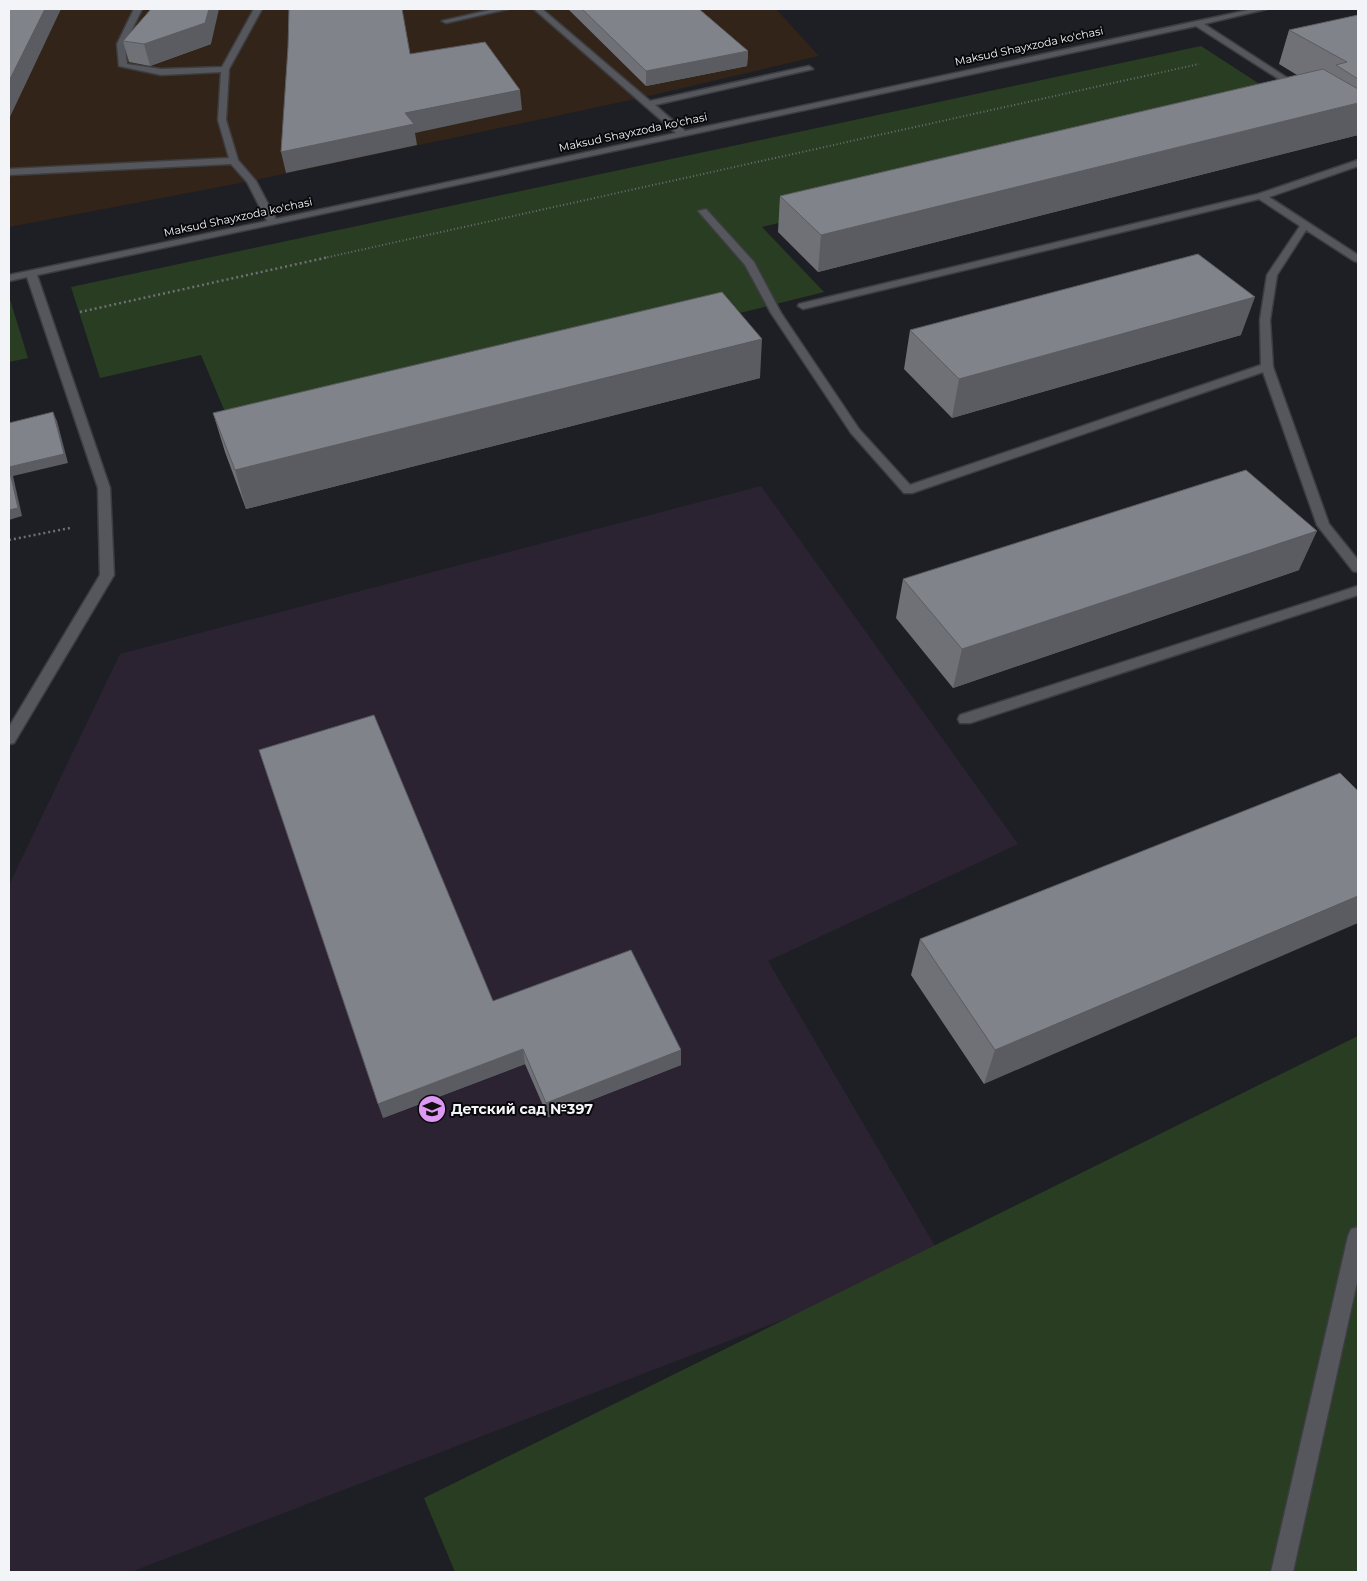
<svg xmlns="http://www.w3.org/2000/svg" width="1367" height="1581" viewBox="0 0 1367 1581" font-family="Montserrat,sans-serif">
<rect width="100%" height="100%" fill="#1e1f25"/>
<path fill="#322418" d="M9 9H776L819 56 640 98 251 181 9 227Z"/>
<path fill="#2c2332" d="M761 486 1018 844 768 961 942 1258 131 1572H9V885L120 654Z"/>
<path fill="#293d22" d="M1201 46 1286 101 762 227 824 292 236 438 201 355 100 378 71 287Z
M9 296 28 358 9 362Z
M1358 1036V1572H455L424 1498Z"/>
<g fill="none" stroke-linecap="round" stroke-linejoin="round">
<defs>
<path id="minor" d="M134 9H142L125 44 127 64 161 69 222 67 254 9H262L229 69 226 120 238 160 256 181 276 219 676 133 534 9H542L650 101 809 66 813 69 655 105 685 131 1253 9H1267L1204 24 1303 88 1296 90 1196 26 37 275 110 488 114 575 14 743 9 744V727L100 575 98 488 27 277 9 281V275L267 221 247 182 231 164 9 175V169L229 158 218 120 221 72 161 75 119 66 117 44Z
M494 9H508L446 23 442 21Z
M1358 160V166L1269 197 1358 255V262L1354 261 1306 230 1277 275 1270 320 1273 367 1329 524 1358 560V572L1353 571 1317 525 1263 372 912 493H904L851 433 771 313 745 265 698 211 706 209 754 262 781 313 859 429 910 485 1261 365 1260 320 1267 275 1300 226 1259 199 803 309 798 306 799 304 1258 194Z
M1358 586V595L970 723H960L958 719 960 715Z
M1358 1227V1278L1293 1572H1271L1348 1236 1351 1229Z"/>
</defs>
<use href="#minor" stroke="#3c3d41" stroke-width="3"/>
<path stroke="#6f7075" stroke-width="2" stroke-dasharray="1 2.5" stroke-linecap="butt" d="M324 258 1199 64"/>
<path stroke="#6f7075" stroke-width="2.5" stroke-dasharray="2 3" stroke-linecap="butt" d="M80 312 329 257
M9 540 70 528"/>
<use href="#minor" fill="#55575d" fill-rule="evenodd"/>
</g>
<path fill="#6f7177" d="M568 9H699L748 51 747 66 646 86Z
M1358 15V135L818 272 778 232 780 196 1297 75 1279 64 1289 30Z
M123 41 211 44 150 66 129 62Z
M910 330 1241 335 952 418 904 369Z
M760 378 246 509 225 452 213 413Z
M1299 570 953 688 896 618 903 579Z
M1340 773 984 1084 911 975 920 939Z
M493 1001 681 1065 548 1117 525 1064 383 1118Z"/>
<path fill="#5a5c61" d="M45 9H61L9 119V81Z
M209 9H219L211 44 150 66 144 44Z
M748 51 747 66 646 86V71Z
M520 90 522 110 415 133 417 145 286 173 281 152 405 113Z
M1358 103V135L818 272 821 235Z
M1255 297 1241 335 952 418 959 379Z
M762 339 760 378 246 509 235 470Z
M53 412 57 421 68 463 13 476 22 516 9 520V467Z
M1317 531 1299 570 953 688 962 649Z
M1358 896V923L984 1084 995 1050Z
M523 1049 525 1064 383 1118 378 1104Z
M681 1050V1065L548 1117 546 1103Z"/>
<path fill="#81838a" stroke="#5a5c61" d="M9 9H45L9 81Z
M151 9H209L205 23 144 44 123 41Z
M289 9H402L410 54 485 42 520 90 405 113 414 124 281 152 288 47Z
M582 9H699L748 51 646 71Z
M1358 15V79L1336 65 1347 62 1289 30Z
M1323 69 1358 89V103L821 235 780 196Z
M1198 254 1255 297 959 379 910 330Z
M722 292 762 339 235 470 213 413Z
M53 412 64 454 9 467V423Z
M9 468 18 508 9 510Z
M1246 470 1317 531 962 649 903 579Z
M374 715 493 1001 631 950 681 1050 546 1103 523 1049 378 1104 259 750Z
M1340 773 1358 791V896L995 1050 920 939Z"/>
<defs>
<symbol id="school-disc" viewBox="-11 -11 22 22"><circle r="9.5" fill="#dd99f3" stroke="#09090c"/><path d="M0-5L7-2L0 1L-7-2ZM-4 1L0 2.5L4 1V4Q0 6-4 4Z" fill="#111"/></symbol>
</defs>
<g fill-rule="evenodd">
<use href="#school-disc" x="416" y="1093" width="32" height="32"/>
</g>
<g text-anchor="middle" stroke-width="4" stroke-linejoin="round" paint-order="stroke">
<g font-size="11" fill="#f3f4f8" stroke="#09090c">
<text transform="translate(1029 46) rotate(-12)" y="4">Maksud Shayxzoda ko'chasi</text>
<text transform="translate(633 132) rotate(-12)" y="4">Maksud Shayxzoda ko'chasi</text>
<text transform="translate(238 217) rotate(-12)" y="4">Maksud Shayxzoda ko'chasi</text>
</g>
<g font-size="14" font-weight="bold" fill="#f3f4f8" stroke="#09090c" text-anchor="start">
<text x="451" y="1114">Детский сад №397</text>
</g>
</g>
<rect width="1367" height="1581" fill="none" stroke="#f3f4f8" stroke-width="20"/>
</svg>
